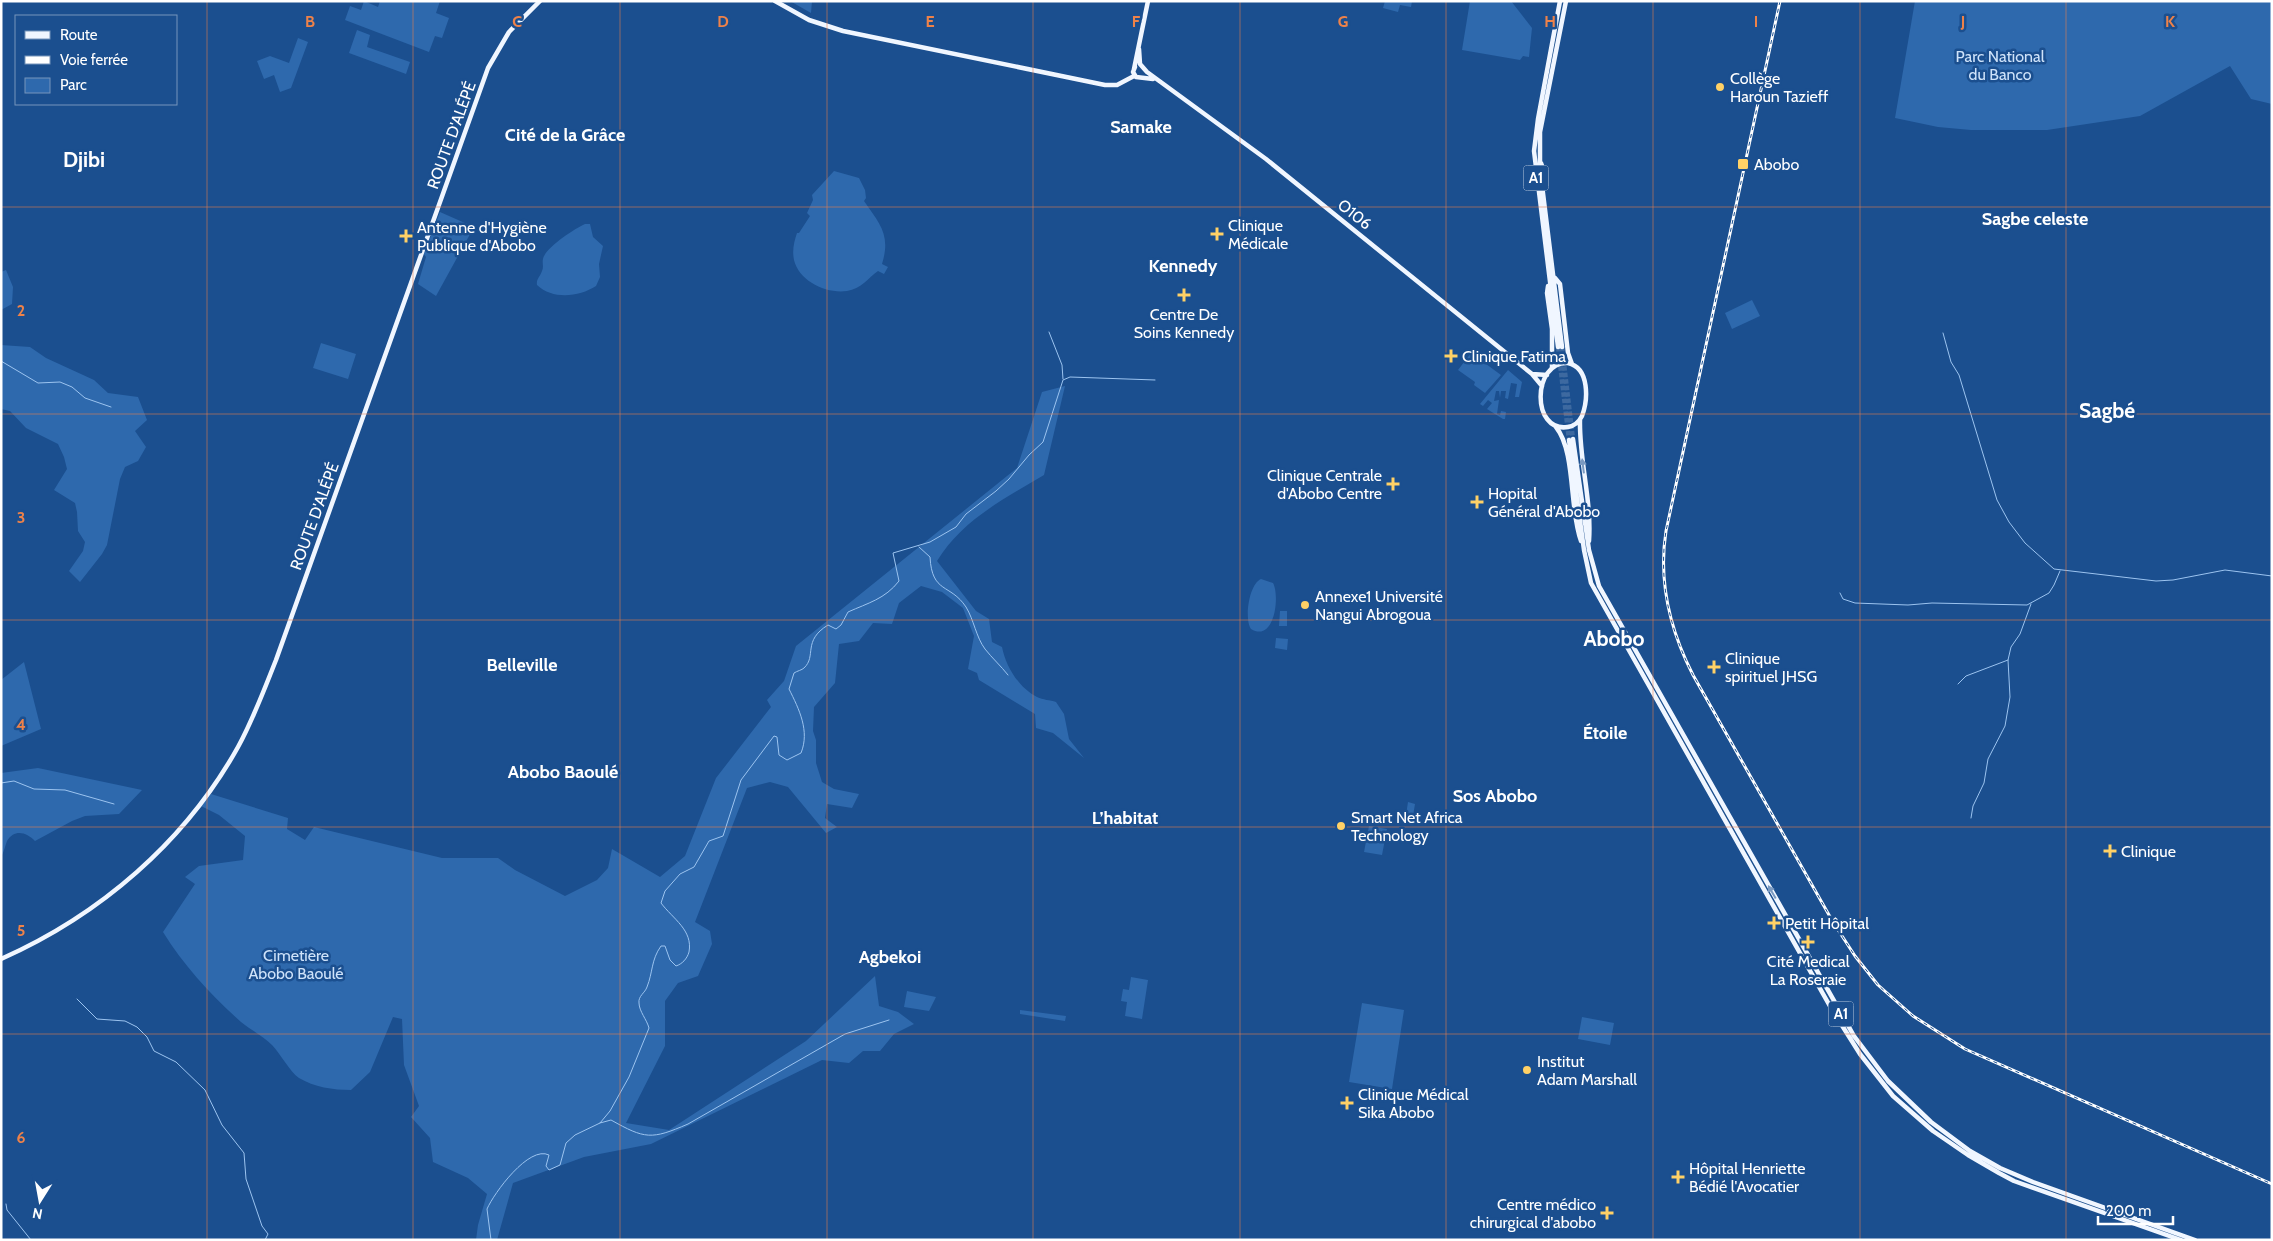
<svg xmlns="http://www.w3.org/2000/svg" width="2273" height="1241" viewBox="0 0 2273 1241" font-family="Cabin,sans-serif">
<rect width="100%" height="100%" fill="#1b4f8f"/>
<path fill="#2e69ad" d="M364 1 378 7 380 1H440L436 13 449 18 442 38 435 36 429 52 345 20 350 6 361 10Z
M790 1H812L811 13Z
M1385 1H1412L1411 7 1400 5 1398 12 1383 8Z
M1470 1H1511L1532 28 1529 57 1523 56 1520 60 1462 50Z
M1915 1H2272V104L2251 99 2230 66 2140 116 2047 130H1971L1938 127 1895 118Z
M357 30 370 35 367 47 410 62 406 74 349 53Z
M298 38 308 42 291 88 280 92 274 75 264 79 257 61 270 56 289 63Z
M834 171 859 178 865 190 866 198 864 201C880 224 891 235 882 264L888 267 884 274 878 271C868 278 861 289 847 291 826 294 799 281 794 260 792 250 794 242 797 233H799L810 216 807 213 813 200 812 195Z
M440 212 474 227 436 296 418 284 426 257 424 254Z
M585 224H590L593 237 603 246 599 264 600 277 596 286C579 297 553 300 537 285 536 279 540 277 542 271 544 267 542 263 543 259 545 248 574 229 585 224Z
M6 270 13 287 12 304 1 310V272Z
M1752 300 1760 316 1732 329 1725 313Z
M321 343 356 354 348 379 313 368Z
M1 345 30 347 46 358 94 380 108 393 138 397 147 420 135 431 146 447 138 461 125 467 120 479 107 545 102 554 80 582 69 571 83 551 85 542 78 531 77 512 75 503 54 490 67 469 64 457 58 444 26 428 10 411 1 409Z
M1471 353 1501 375 1485 393 1474 385 1475 382 1458 370Z
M1508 370 1522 382 1519 397H1515L1517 384 1511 383 1508 399 1505 398 1506 391H1501L1500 398 1499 391H1496L1494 401 1499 400 1497 414 1500 415 1501 411 1506 412 1505 419H1503L1487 409 1492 403 1488 400 1483 406 1480 404Z
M1065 386 1044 475C1004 499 962 520 937 561L976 611 989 619 992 642 1002 647C1006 667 1019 688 1037 697 1043 700 1050 700 1056 702L1064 714 1069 739 1084 758 1053 733 1036 728 1035 714 979 680 977 673 968 669 974 636 963 608 942 592 921 586 899 603 892 624 873 623 859 641 839 644 835 683 814 707 813 731 816 740V763L822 782 834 789 859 794 852 808 827 804 825 818 837 827 826 833 788 787 770 782 747 788 695 922 710 931 712 944 698 976 678 983 665 1001V1046L626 1123 669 1130 806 1041 875 976 879 1006 898 1012 914 1024 894 1034 880 1051H863L849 1063 822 1060 651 1144 584 1157 513 1183 497 1240H476L478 1225 487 1194 468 1178 433 1162 430 1138 411 1117 419 1106 404 1065 402 1019 393 1017 370 1072 351 1090C333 1090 314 1087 299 1078 290 1072 280 1053 272 1045 263 1036 251 1030 241 1022 211 995 184 966 163 932L195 884 185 877 199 866 243 860 245 836 219 815 201 806 211 794 288 818 287 829 305 840 314 827 442 858H498L515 870 565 896 597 880 608 868 612 849 660 877 685 856 716 778 771 707 767 700 784 681 796 646 1017 468 1042 392Z
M1261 579 1273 583C1280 595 1275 643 1251 629 1244 619 1249 584 1261 579Z
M1280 611H1287V626H1279Z
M1276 638 1288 639 1287 650 1275 648Z
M24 662 41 729 1 746V680Z
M38 768 142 790 119 814 85 816 72 821 35 841C27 833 15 828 7 841 5 846 4 852 1 857V773Z
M1408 802 1415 804 1413 816 1406 815Z
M1369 826 1387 829 1382 855 1364 852Z
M1131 977 1148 980 1142 1019 1125 1016 1127 1002 1121 1001 1123 989 1129 990Z
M907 991 936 997 929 1011 904 1007Z
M1362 1003 1404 1010 1392 1089 1349 1082Z
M1020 1010 1066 1016 1065 1021 1020 1014Z
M1582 1017 1614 1023 1610 1045 1578 1039Z"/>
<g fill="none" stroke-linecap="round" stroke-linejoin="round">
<path stroke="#9cc4f0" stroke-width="1" d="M1049 332 1062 365 1063 379
M1943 333 1951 362 1959 375 1997 500 2009 522 2025 543 2054 569 2156 581 2173 580 2225 570 2272 576
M1 361 38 383 60 382 72 387 85 398 111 407
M919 547 930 557C932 594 950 583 966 607 974 620 976 637 985 649 992 658 1001 666 1008 675
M1840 593 1843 599 1855 603 1908 605 1932 603 2027 605 2049 593 2054 585 2060 571
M1958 684 1966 676 2008 660
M1 783 14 781 34 789 65 790 114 804
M1971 818 1973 806 1984 783 1988 759 2005 726 2010 697 2008 660 2011 647 2020 634 2031 604
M77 999 97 1019 125 1021 137 1027 147 1037 154 1051 176 1062 205 1090 222 1125 244 1153 246 1179 262 1226 268 1234 265 1240
M600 1123 611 1120C645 1139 651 1140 688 1124L845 1034 889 1020
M6 1204 7 1210 31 1240
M491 1240 487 1209C494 1193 529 1145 549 1155L546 1166 549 1170 560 1165 566 1143 575 1135 600 1123 610 1111 629 1077 649 1028C647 1020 639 1011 639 1003 638 996 645 993 647 987 653 972 651 960 661 946H665L670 960 676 966C682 964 687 959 689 952 693 930 673 919 661 903L665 891 680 874 694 867 709 841 723 836 741 780 774 736 777 737 779 755 787 760 801 753C810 731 799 709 789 689L794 673C797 671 802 670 804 668 817 656 802 641 828 625L836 629 841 625 848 612C868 603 885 599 899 581L893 553 930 542 956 527 966 514 996 491 1009 479 1029 455 1043 442 1063 380 1070 377 1155 380
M818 1240H840"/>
<path stroke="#3d69a0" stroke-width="4.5" stroke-dasharray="4.5 2" stroke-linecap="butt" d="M1558 347 1569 440
M1562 347 1573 439"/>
<path stroke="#f0f6ff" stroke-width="4.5" d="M775 1 809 20 843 31 1105 85H1117L1134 76
M1139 49 1140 64 1147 72 1266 159 1532 374 1542 386
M1135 67 1133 72 1136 77 1153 79
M1134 69 1148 1
M1541 163 1545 174
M1555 278 1560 284 1568 353 1572 364
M1548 286 1547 293 1552 329V368
M1558 347 1534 151 1538 119 1560 1
M1562 347 1540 169V132L1566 1
M1568 363C1590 368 1588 400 1582 416 1579 422 1574 426 1568 427 1531 433 1532 361 1568 363Z
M1532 374 1547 375
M1580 420C1579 460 1592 501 1589 541
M1556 427C1576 452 1569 509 1581 541
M1573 439 1589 550 1599 586 1854 1036 1888 1081 1931 1122 1970 1151 2000 1168 2033 1182 2195 1240
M1569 440 1584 550 1591 583 1831 1008 1860 1054 1893 1096 1933 1131 1968 1155 1999 1173 2014 1181 2181 1240
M1 959C100 915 185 842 238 747 253 720 264 690 276 660L488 68 509 32 540 1"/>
<defs>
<path id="rail" d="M1780 1 1666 531C1658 582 1670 630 1693 675L1833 922 1855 956 1878 985 1913 1016 1965 1049 2272 1184"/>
</defs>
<use href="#rail" stroke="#fff" stroke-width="3"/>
<use href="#rail" stroke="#1b4f8f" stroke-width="1" stroke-dasharray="4" stroke-linecap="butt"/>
</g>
<defs><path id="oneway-solid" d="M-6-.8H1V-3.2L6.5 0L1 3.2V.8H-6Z" transform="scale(1.25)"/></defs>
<g fill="#7b9ac1">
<use href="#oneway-solid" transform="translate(1583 466) rotate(-97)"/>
<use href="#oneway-solid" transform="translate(1772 892) rotate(-120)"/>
</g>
<path fill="none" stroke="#ee8249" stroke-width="1" stroke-opacity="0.55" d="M207 1V1240M413 1V1240M620 1V1240M827 1V1240M1033 1V1240M1240 1V1240M1446 1V1240M1653 1V1240M1860 1V1240M2066 1V1240M1 207H2272M1 414H2272M1 620H2272M1 827H2272M1 1034H2272"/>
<g fill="#ffd166" stroke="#1b4f8f" stroke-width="2">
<circle cx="1720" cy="87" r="5"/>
<rect x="1737" y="158" width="12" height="12" rx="2.5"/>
<path d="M1214.5 226.5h5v5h5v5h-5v5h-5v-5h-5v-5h5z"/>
<path d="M403.5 228.5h5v5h5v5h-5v5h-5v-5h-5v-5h5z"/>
<path d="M1181.5 287.5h5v5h5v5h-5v5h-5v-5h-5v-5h5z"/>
<path d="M1448.5 348.5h5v5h5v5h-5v5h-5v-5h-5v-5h5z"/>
<path d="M1390.5 476.5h5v5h5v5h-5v5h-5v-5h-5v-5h5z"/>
<path d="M1474.5 494.5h5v5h5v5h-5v5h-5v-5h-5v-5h5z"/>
<circle cx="1305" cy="605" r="5"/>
<path d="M1711.5 659.5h5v5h5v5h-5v5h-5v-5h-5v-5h5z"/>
<circle cx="1341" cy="826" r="5"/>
<path d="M2107.5 843.5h5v5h5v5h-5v5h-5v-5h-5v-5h5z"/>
<path d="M1771.5 915.5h5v5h5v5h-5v5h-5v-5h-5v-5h5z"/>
<path d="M1805.5 934.5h5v5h5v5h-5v5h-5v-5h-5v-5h5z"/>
<circle cx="1527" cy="1070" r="5"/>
<path d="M1344.5 1095.5h5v5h5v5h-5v5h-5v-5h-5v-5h5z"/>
<path d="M1675.5 1169.5h5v5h5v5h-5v5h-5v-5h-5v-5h5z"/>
<path d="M1604.5 1205.5h5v5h5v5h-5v5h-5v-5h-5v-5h5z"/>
</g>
<g text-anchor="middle" stroke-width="5" stroke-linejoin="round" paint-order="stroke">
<g fill="#1b4f8f" stroke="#bbcadd" stroke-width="1">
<rect x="1523.5" y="165.5" width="25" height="25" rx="4"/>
<rect x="1828.5" y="1001.5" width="25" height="25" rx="4"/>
</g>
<g font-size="15" font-weight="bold" fill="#fff">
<text x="1536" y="183">A1</text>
<text x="1841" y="1019">A1</text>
</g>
<g font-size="16" fill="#cfe3fa" stroke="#1b4f8f">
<text x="2000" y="62">Parc National<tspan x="2000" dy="18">du Banco</tspan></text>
<text x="296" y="961">Cimetière<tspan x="296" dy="18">Abobo Baoulé</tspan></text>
</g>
<g font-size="16" fill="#fff" stroke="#1b4f8f" text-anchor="start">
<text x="1730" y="84">Collège<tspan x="1730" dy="18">Haroun Tazieff</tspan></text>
<text x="1754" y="170">Abobo</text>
<text x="1228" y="231">Clinique<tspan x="1228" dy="18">Médicale</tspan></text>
<text x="417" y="233">Antenne d'Hygiène<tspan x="417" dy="18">Publique d'Abobo</tspan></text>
<text x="1184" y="320" text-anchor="middle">Centre De<tspan x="1184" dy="18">Soins Kennedy</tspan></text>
<text x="1462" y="362">Clinique Fatima</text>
<text x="1382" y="481" text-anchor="end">Clinique Centrale<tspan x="1382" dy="18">d'Abobo Centre</tspan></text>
<text x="1488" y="499">Hopital<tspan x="1488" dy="18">Général d'Abobo</tspan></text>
<text x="1315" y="602">Annexe1 Université<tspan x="1315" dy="18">Nangui Abrogoua</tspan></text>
<text x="1725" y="664">Clinique<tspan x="1725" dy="18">spirituel JHSG</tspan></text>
<text x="1351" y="823">Smart Net Africa<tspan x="1351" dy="18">Technology</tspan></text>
<text x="2121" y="857">Clinique</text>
<text x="1785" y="929">Petit Hôpital</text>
<text x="1808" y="967" text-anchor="middle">Cité Medical<tspan x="1808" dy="18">La Roseraie</tspan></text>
<text x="1537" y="1067">Institut<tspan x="1537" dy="18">Adam Marshall</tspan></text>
<text x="1358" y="1100">Clinique Médical<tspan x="1358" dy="18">Sika Abobo</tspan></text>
<text x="1689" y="1174">Hôpital Henriette<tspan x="1689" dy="18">Bédié l'Avocatier</tspan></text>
<text x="1596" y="1210" text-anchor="end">Centre médico<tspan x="1596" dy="18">chirurgical d'abobo</tspan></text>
</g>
<g font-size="16" fill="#fff" stroke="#1b4f8f">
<text transform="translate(451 135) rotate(-70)" y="6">ROUTE D'ALÉPÉ</text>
<text transform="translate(1355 214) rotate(38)" y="6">O106</text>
<text transform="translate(314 516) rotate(-70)" y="6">ROUTE D'ALÉPÉ</text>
</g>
<g font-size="18" font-weight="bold" fill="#fff" stroke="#1b4f8f">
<text x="1141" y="133">Samake</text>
<text x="565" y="141">Cité de la Grâce</text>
<text x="2035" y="225">Sagbe celeste</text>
<text x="1183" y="272">Kennedy</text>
<text x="522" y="671">Belleville</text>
<text x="1605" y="739">Étoile</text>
<text x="563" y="778">Abobo Baoulé</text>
<text x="1495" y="802">Sos Abobo</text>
<text x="1125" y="824">L’habitat</text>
<text x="890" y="963">Agbekoi</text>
</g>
<g font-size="21" font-weight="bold" fill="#fff" stroke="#1b4f8f">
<text x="84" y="167">Djibi</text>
<text x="2107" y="418">Sagbé</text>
<text x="1614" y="646">Abobo</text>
</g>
</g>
<g font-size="16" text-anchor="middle" font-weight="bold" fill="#ee8249" stroke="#1b4f8f" stroke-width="5" stroke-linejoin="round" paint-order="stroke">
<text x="310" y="27">B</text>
<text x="517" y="27">C</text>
<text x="723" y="27">D</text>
<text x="930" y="27">E</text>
<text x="1136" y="27">F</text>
<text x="1343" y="27">G</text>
<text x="1550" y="27">H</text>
<text x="1756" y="27">I</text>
<text x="1963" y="27">J</text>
<text x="2170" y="27">K</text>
<text x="21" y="316">2</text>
<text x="21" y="523">3</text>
<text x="21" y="730">4</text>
<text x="21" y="936">5</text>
<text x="21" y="1143">6</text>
</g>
<rect width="2273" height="1241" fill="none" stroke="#ffffff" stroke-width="5"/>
<rect x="15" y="15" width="162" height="90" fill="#1b4f8f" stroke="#7695bc"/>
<rect x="25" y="31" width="25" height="8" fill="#f0f6ff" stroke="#7695bc"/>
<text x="60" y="40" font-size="15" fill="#ffffff">Route</text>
<rect x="25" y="56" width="25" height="8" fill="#ffffff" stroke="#7695bc"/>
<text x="60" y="65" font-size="15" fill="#ffffff">Voie ferrée</text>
<rect x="25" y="78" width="25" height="15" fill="#2e69ad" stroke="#7695bc"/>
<text x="60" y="90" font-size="15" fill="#ffffff">Parc</text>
<g transform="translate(40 1201) rotate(191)" stroke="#1b4f8f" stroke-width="4" paint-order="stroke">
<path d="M0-4L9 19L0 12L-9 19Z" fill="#ffffff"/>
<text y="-8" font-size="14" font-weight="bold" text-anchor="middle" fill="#ffffff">N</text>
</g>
<path d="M2098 1216v8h75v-8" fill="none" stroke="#ffffff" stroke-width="2.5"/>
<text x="2106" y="1216" font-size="15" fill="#ffffff" stroke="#1b4f8f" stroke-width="4" paint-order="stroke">200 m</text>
</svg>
